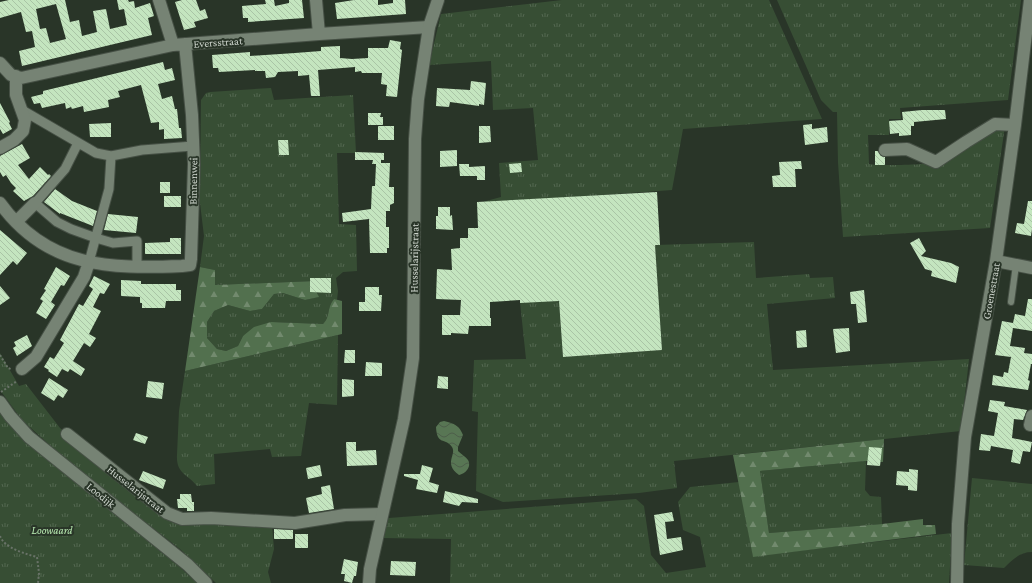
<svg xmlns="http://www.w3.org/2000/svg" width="1032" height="583" viewBox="0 0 1032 583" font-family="'Crimson Pro',serif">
<defs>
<pattern id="grass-tufts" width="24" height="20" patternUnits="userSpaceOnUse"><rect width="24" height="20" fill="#374e34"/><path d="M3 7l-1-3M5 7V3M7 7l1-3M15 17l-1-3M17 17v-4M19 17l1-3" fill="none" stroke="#536750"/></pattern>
<pattern id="forest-firs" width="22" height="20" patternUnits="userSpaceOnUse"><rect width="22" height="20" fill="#52704e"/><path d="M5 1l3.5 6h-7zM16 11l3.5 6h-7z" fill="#728a6e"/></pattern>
<pattern id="water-waves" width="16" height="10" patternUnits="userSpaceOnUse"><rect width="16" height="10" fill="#587654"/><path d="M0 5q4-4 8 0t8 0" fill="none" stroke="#4c5e4a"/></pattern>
<pattern id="building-back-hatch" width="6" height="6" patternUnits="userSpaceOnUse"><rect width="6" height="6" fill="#c4e5bf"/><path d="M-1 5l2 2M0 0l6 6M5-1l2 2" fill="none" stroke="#a9c4a5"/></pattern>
</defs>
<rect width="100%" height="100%" fill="#293528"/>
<path fill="url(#grass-tufts)" d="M562 0H769L822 119 683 129 672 190 475 204 501 197 499 163 538 160 533 108 493 110 491 61 429 65 441 14Z
M777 0H1021L1008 100 900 108 901 119H889V135H868L869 164C876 166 931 165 937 162 950 156 961 146 973 138 983 133 994 130 1005 126L990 228 843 237 838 162 837 112H833L821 100Z
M271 88 274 100 353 95 356 153H337L339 224 356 225 357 271 343 272 336 278 338 291 337 300 334 299C326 309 331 316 323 324L271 322 243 336 238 346 226 351 217 349 207 338V322L214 311 228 305 250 311 262 309 274 294 283 293 305 300 318 297 315 281 215 285V270L200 267 204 236 200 203 198 200 200 188 201 100 206 93 210 92Z
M754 242 756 278 809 274 810 278 833 277 835 298 767 304 773 370 969 359 961 431 674 461 677 488 639 493 503 502 476 491 478 412 472 411 474 360 526 359 520 302 559 301 563 357 662 350 655 245Z
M338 335 337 405 309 403 301 456 272 457 270 449 214 454 215 484 197 486C188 474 176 474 177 455L179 411 185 371Z
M0 353 19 386 26 384 60 428 168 519 233 522 272 525 274 549 268 572 271 583H216L180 549 74 467 22 420 0 390Z
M0 410 68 475 171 559 197 583H0Z
M866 461 865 490 870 496 881 497 882 524 769 533 760 471Z
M972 478 1032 484V552C1020 552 1013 559 1004 568L964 565Z
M739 482 753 556 952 533 949 583H450L451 539 382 538 386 519 389 518 636 499 644 506 651 555 666 573 706 567 700 537 683 530 678 502 690 487Z"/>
<path fill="url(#forest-firs)" d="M200 267 215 270V285L315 281 317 293 319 297 305 300 283 293 274 294 262 309 250 311 228 305 214 311 207 322V338L217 349 226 351 238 346 243 336 254 327 271 322 323 324C331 316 326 309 334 299L342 301V334L185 371Z
M884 439 883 462 866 461 760 471 769 533 882 524 923 519V525H935L936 534 753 557 733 455Z"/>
<path fill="url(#water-waves)" d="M444 421C455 424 459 425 463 435L458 447V451C461 454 466 457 468 460 472 467 465 474 459 475 443 463 457 455 452 447 445 437 437 446 436 427L440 422Z"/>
<path fill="url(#building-back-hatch)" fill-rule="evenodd" d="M9 0H65L70 22 79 20 82 36 97 32 93 11 106 9 110 29 127 25 124 9 119 10 117 0H128L129 2 134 1 135 8 150 3 154 16 148 18 152 35 22 66 19 51 35 47 32 31 26 32 21 12 0 18V2ZM56 4 66 39 50 43 46 28 40 29 36 9Z
M182 0H196L200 11 205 9 208 18 194 22 196 27 184 30 175 2Z
M265 0H274L275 6 289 3V0H302L304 18 248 22V18H243L242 6 266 4Z
M354 0H378V5L393 3V0H405L406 14 337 19 335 3Z
M390 40 401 42 400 49 402 50 397 97 386 96 387 85 381 84 382 73H362L361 71 355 72V67L318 70 320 96H311L309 75 298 76V71L278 72 275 77 266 78 265 71H255V70L219 72 218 68H213L212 55 250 52V56L295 53 321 51V47L340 46V58L352 59 368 58V48H388Z
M163 62 165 70 172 68 175 80 158 84 162 99 172 96 175 109H177L179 128H181L182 138 164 139V129L159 130V122L151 123 141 85 118 91 120 97 108 100 109 107 84 112 83 106 72 109 71 107 66 109 65 103 42 108 40 103 34 104 31 97 43 94V91Z
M471 81 486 83 484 105 479 104V106L450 102 449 107 436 106 437 88 470 90Z
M0 103 10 122 9 123 12 129 3 134 0 129Z
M922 110H945L946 119 914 122V126H911V135L899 136V133L890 134 889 121 903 120 902 112Z
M368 113H381L380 117H383V125H368Z
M111 123V137H90L89 124Z
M812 124V129L827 127 828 142 805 145 803 125Z
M378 126H394V140H378Z
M479 126H490L491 142 479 143Z
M278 140H288L289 155H279Z
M22 144 30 158 18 165 29 179 40 167 48 175 49 174 51 176 33 196 24 201 13 191 16 188 11 183 6 175 3 177 0 172V156Z
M457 150V166L440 167V151Z
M875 151H878L881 156 885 157V165H875Z
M355 152 384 153V160H381V163H390L389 187H394V203L390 205V211H386V227H389V248H387V253H370L369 219 343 222 342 213 371 209 372 186H375L376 164H372L373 160H355Z
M801 161 802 169H795L796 187H773L772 176 780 175 779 162Z
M521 163 522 172 510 173 509 164Z
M459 164H469V167L485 166V180H477V176H460Z
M160 182H170V193H160Z
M56 188 55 189 72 201 97 211 93 226 60 213V214L44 202Z
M657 192 660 245H655L662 350 563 357 559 301 520 303V300L490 302V318H491V326H469L468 334 451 333V335H442V315H460L461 300 436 299 437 269 452 270 451 249 460 248V238H468V228H478L477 202Z
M164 196H181V207H164Z
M1028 201H1032V229L1031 236 1015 233 1017 223 1024 224Z
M438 207H450V216L452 215 453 230 436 229V216H438Z
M108 214 138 217 136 233 104 230Z
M0 230 27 253 17 265 13 261 0 275Z
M170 238H181V254H145V243L170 242Z
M919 238 926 251 921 256 951 263 959 267 956 283 931 276 932 271 925 269 910 243Z
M56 267 70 276 64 286 61 285 51 302 55 305 46 319 36 313 43 301 40 299 46 290 44 289Z
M94 276 110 284 104 294 100 293 93 307 101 311 89 334 96 338 90 347 84 343 73 361 85 369 81 376 70 369 68 372 62 369 57 377 48 371 49 370 44 367 50 357 54 359 64 343 60 340 79 304 83 306 93 289 89 286Z
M310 278H331V293L310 292Z
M121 280 141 281V284H176V290H181V301H166L165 308H142V303H140V297L121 296Z
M0 286 10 298 0 305Z
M365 287H379V295H382L381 311H359V302H365Z
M864 290 867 322 858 323 856 304H851L850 292Z
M1028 299H1032V331L1013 328 1010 346 1025 348 1024 353 1032 354V364H1031L1028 380 1030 381 1028 390 992 385 993 375 1003 377 1004 372 1008 373 1011 357 995 355 1002 321 1013 323 1015 314 1025 316Z
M849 328 850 351 836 353 833 329Z
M806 330 807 347 797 348 796 331Z
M27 335 32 346 17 356 13 348 16 346 14 342Z
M345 350H355V363H344Z
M366 362 382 363V376H365Z
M438 376 448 377V389L437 388Z
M49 378 68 390 63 398 58 395 54 401 41 393Z
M342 379 354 380V396L342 397Z
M148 381 164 383 162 399 146 397Z
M990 400 1005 402 1004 406 1027 410 1023 420 1014 419 1012 438 1032 442 1030 452 1023 451 1020 464 1011 462 1013 450 991 446 990 451 979 450 981 434 994 436 998 413 988 411Z
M136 433 148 437 145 444 133 440Z
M346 442H356V451L376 450 377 465 347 466Z
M869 447 882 448 880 466 867 465Z
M320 465 322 476 308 479 306 468Z
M422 465 433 468 429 482 439 485 437 493 416 489 418 480 404 476V474H420Z
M909 469 918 470 917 491 908 490V486L896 485 897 471 909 472Z
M143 471 166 480 163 489 139 480Z
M330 485 334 509 309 513 306 498 322 494 321 487Z
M445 491 478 499V503L462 502 459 506 443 502Z
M180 494H191L192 502H194V511H187V508H178L177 499H180Z
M672 512 674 521 665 522 667 539 681 537 683 550 660 555 654 515Z
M274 529 293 530V539H274Z
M295 534H308V548H295Z
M344 559 358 562 356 576H354L352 583 344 581 345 574H341Z
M391 561 416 562 415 576 390 575Z"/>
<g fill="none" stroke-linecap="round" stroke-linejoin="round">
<defs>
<path id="service" d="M1011 302 1016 265"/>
<path id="pedestrian" d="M22 110 96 153 111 156 142 150 193 146
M78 143 65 169 35 203 57 222 71 229 96 238 113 243 137 241V267
M89 262 109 189 111 156"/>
<path id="minor" d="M159 0 173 45
M316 0 319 34
M0 63 11 75 21 78 173 45 319 34 429 27
M0 148 14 140 23 131 25 120 16 95V76
M885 150 907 149 936 162 966 142 995 124 1015 125
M0 203C47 268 110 269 182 266L190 265 191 259 194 164 192 115 185 44
M16 222 35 203
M996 261 1032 268
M22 369 36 357 84 277 89 262
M1030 425 1032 416
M67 434 167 513 182 519 211 518 295 523 345 515 381 514
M957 583 958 524 965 437 996 261 1015 125 1030 0"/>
<path id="tertiary" d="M0 402 10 416 29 437 188 565 206 583
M369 583 370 569 404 419 413 358 415 139 418 99 429 27 438 0"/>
</defs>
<use href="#service" stroke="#465045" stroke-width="8"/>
<use href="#pedestrian" stroke="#465045" stroke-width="11"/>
<use href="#minor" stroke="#465045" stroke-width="14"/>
<use href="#tertiary" stroke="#465045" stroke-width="14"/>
<path stroke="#697368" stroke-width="2" stroke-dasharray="2 2" stroke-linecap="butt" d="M0 355 8 368 11 369
M1 392 17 381
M0 536C4 548 26 554 37 557L39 573 38 583"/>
<use href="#service" stroke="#768374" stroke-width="6"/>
<use href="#pedestrian" stroke="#768374" stroke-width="9"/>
<use href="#minor" stroke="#768374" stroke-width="12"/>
<use href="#tertiary" stroke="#768374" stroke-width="12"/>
</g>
<g text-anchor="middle" stroke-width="4" stroke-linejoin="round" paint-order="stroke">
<g font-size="11" fill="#cdd4cc" stroke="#293528">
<text transform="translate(218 42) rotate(-4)" y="4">Eversstraat</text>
<text transform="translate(193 181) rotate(-89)" y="4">Binnenwei</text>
<text transform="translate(414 258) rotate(-89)" y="4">Husselarijstraat</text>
<text transform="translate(991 291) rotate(-80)" y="4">Groenestraat</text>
<text transform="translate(136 489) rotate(38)" y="4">Husselarijstraat</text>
<text transform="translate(101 495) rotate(39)" y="4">Loodijk</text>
</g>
<g font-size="11" font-style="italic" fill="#b9ebb2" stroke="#293528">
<text x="52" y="534">Loowaard</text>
</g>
</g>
</svg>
